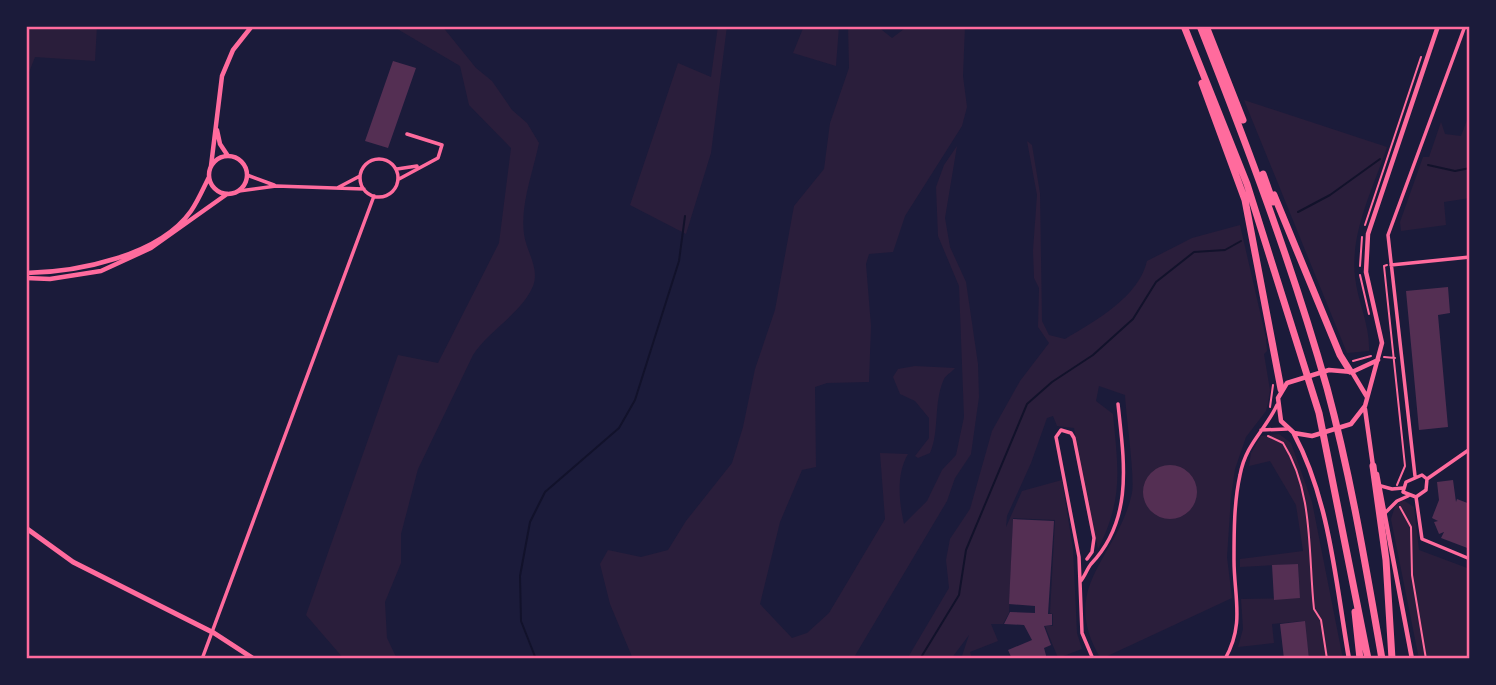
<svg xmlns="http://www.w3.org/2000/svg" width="1496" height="685" viewBox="0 0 1496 685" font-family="'Nunito Sans',sans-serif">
<rect width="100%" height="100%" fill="#1b1b3a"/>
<path fill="#2a1e3b" d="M26 26H97L95 61 35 57 26 80Z
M367 26H442L476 68 492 81 512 110 527 123 539 143C533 172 520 205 524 234 526 251 540 268 533 286 522 313 489 330 473 355L418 469 401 534V563L385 602 387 638 397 659H344L306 615 398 355 438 363 499 243 511 148 469 105 460 66 394 27Z
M718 26H727L711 153 686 234 630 205 678 63 711 77Z
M804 26H839L836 66 793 53Z
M848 26H877L892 38 908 26H965L963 76 967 107 962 126 905 216 893 252 869 254 866 264 871 326 869 382 827 383 815 387 816 467 802 470 780 522 760 604 792 638 807 633 829 613 885 519 880 453 908 454C896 474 899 502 904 524L927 501 942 470 956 455 964 417 959 286 938 236 936 187 944 165 957 146 945 218 950 247 966 282 978 364 979 397 971 454 955 478 947 501 853 659H633L610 604 600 564 608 550 641 557 668 550 686 521 732 463 743 427 755 369 775 310 794 206 824 169 830 123 849 68Z
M1244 100 1387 147C1373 189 1350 232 1355 277 1358 303 1370 325 1369 351L1347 353Z
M1470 112V198L1444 202 1446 225 1401 231 1400 222 1423 157H1429L1441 122 1445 134 1461 136Z
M1027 141 1032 145 1040 193 1042 321 1049 335 1065 339C1095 321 1139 297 1147 261L1192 238 1240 225 1266 338 1267 351 1264 354 1270 390 1268 403 1266 411 1246 437 1235 469 1231 497 1227 557 1232 598 1101 659C1057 586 1118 558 1132 493 1135 475 1126 417 1125 395L1099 386 1096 401 1113 414C1118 468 1124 498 1098 549L1074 428 1057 426 1053 416 1047 418 1031 463 1007 516 1006 527 1022 491 1062 480 1073 549 1077 633 1082 649 1058 658 1045 626H1053V614L1050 613 1055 520 1013 518 1009 613 1003 624H991L998 641 970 652 972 659H961L969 635 951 659H907L949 588 946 560 950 539 970 509 992 431 1020 381 1049 343 1038 327 1039 288 1034 278 1033 250 1037 195Z
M915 366 955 368C952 372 946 375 944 379 933 403 940 430 930 453L918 458 915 456 929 438V418L915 401 900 394 893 377 898 369Z
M1279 434 1291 443 1312 502 1343 659H1309L1304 621 1272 624 1274 643 1238 647 1243 629 1241 599 1300 598 1298 564 1240 567V559L1303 551 1296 505 1270 461 1249 466 1251 453 1261 436Z
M1403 500 1414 507 1419 550 1470 569V659H1419L1391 519 1395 506Z"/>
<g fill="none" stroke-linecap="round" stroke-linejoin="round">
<path stroke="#12122b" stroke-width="2" d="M1428 165 1455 171 1470 168
M1298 212 1330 195 1380 159
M536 659 521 621 520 576 530 522 545 492 619 428 635 400 679 261 685 216
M920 659 959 595 966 550 1027 404 1052 382 1093 355 1133 319 1156 282 1194 252 1225 250 1241 241"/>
</g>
<path fill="#542f53" d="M393 61 416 68 388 148 365 141Z
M1448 287 1450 313 1438 315 1448 427 1419 430 1406 291Z
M1143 492a27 27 0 1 1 54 0a27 27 0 1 1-54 0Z
M1453 480 1456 502 1457 499 1470 504V549L1441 538 1444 532 1439 534 1434 522 1438 521 1432 518 1439 500 1437 482Z
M1013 519 1054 521 1048 614H1052V625L1044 626 1051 645 1044 648 1047 659H1012L1008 650 1032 640 1024 625 1004 624 1010 612 1035 613V606L1009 604Z
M1298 564 1300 598 1274 600 1272 565Z
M1305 621 1309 659H1284L1280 624Z"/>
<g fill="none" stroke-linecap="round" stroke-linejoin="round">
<path stroke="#ff6b9d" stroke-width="2" d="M1365 225 1421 57
M1387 265 1384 266 1405 466 1397 485
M1360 266 1362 237
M1360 275 1369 314
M1384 357 1395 358
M1353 361 1371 356
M1270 407 1273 385
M1268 436 1283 443C1314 492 1308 554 1314 609L1321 620 1327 659
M1400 507 1411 527 1412 575 1426 659"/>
<path stroke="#ff6b9d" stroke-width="3.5" d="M360 178a19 19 0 1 1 38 0a19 19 0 1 1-38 0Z
M397 169 417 166
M247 175 274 185
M399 179 438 158 442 145 407 134
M339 187 360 176
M239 191 276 186 364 189
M1391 265 1470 257
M1261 430 1287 429
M1422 475 1427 479 1426 490 1416 497 1403 492 1406 482Z
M1415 476 1388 235 1465 26
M1427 479 1470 449
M1381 486 1392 489 1403 488
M1416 497 1422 539 1470 559
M1385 513 1397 501 1408 496
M1087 559 1092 552 1094 538 1074 438 1071 433 1061 430 1056 437 1079 557 1082 633 1093 659
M1080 582C1085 576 1087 569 1091 564 1134 519 1124 461 1118 404
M202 659 374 196
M1225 659C1245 624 1234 597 1234 560 1234 532 1234 502 1240 475 1246 443 1265 431 1277 405"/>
<path stroke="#ff6b9d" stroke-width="4.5" d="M217 130 220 144 228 156
M209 175a19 19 0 1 1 38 0a19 19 0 1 1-38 0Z
M211 166 222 76 233 50 252 26
M26 273C78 272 159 256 191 211 198 201 203 189 209 177
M26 278 50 279 101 271 151 248 227 194
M1352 372 1378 360
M1367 397 1352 372 1329 370 1287 383 1278 398 1281 421 1294 433 1312 436 1351 424 1365 406 1382 343 1366 272 1368 234 1438 26
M1365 409 1373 466
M1294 434C1330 501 1336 585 1349 659
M1377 474 1412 659"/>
<path stroke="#ff6b9d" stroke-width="5" d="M26 528 73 562 214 633 254 659"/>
<path stroke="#ff6b9d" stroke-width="7" d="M1184 26 1247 184 1319 413 1368 659
M1200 26C1247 145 1292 264 1327 388 1351 477 1366 568 1382 659
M1206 26 1243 120
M1202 83 1245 200 1281 389
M1263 174 1273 202
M1274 195 1340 355 1350 371
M1373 466 1386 560 1392 659
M1355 612 1360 659"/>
</g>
<rect width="1496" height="685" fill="none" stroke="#1b1b3a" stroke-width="56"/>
<rect x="28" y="28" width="1440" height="629" fill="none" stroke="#ff6b9d" stroke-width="2.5"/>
</svg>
